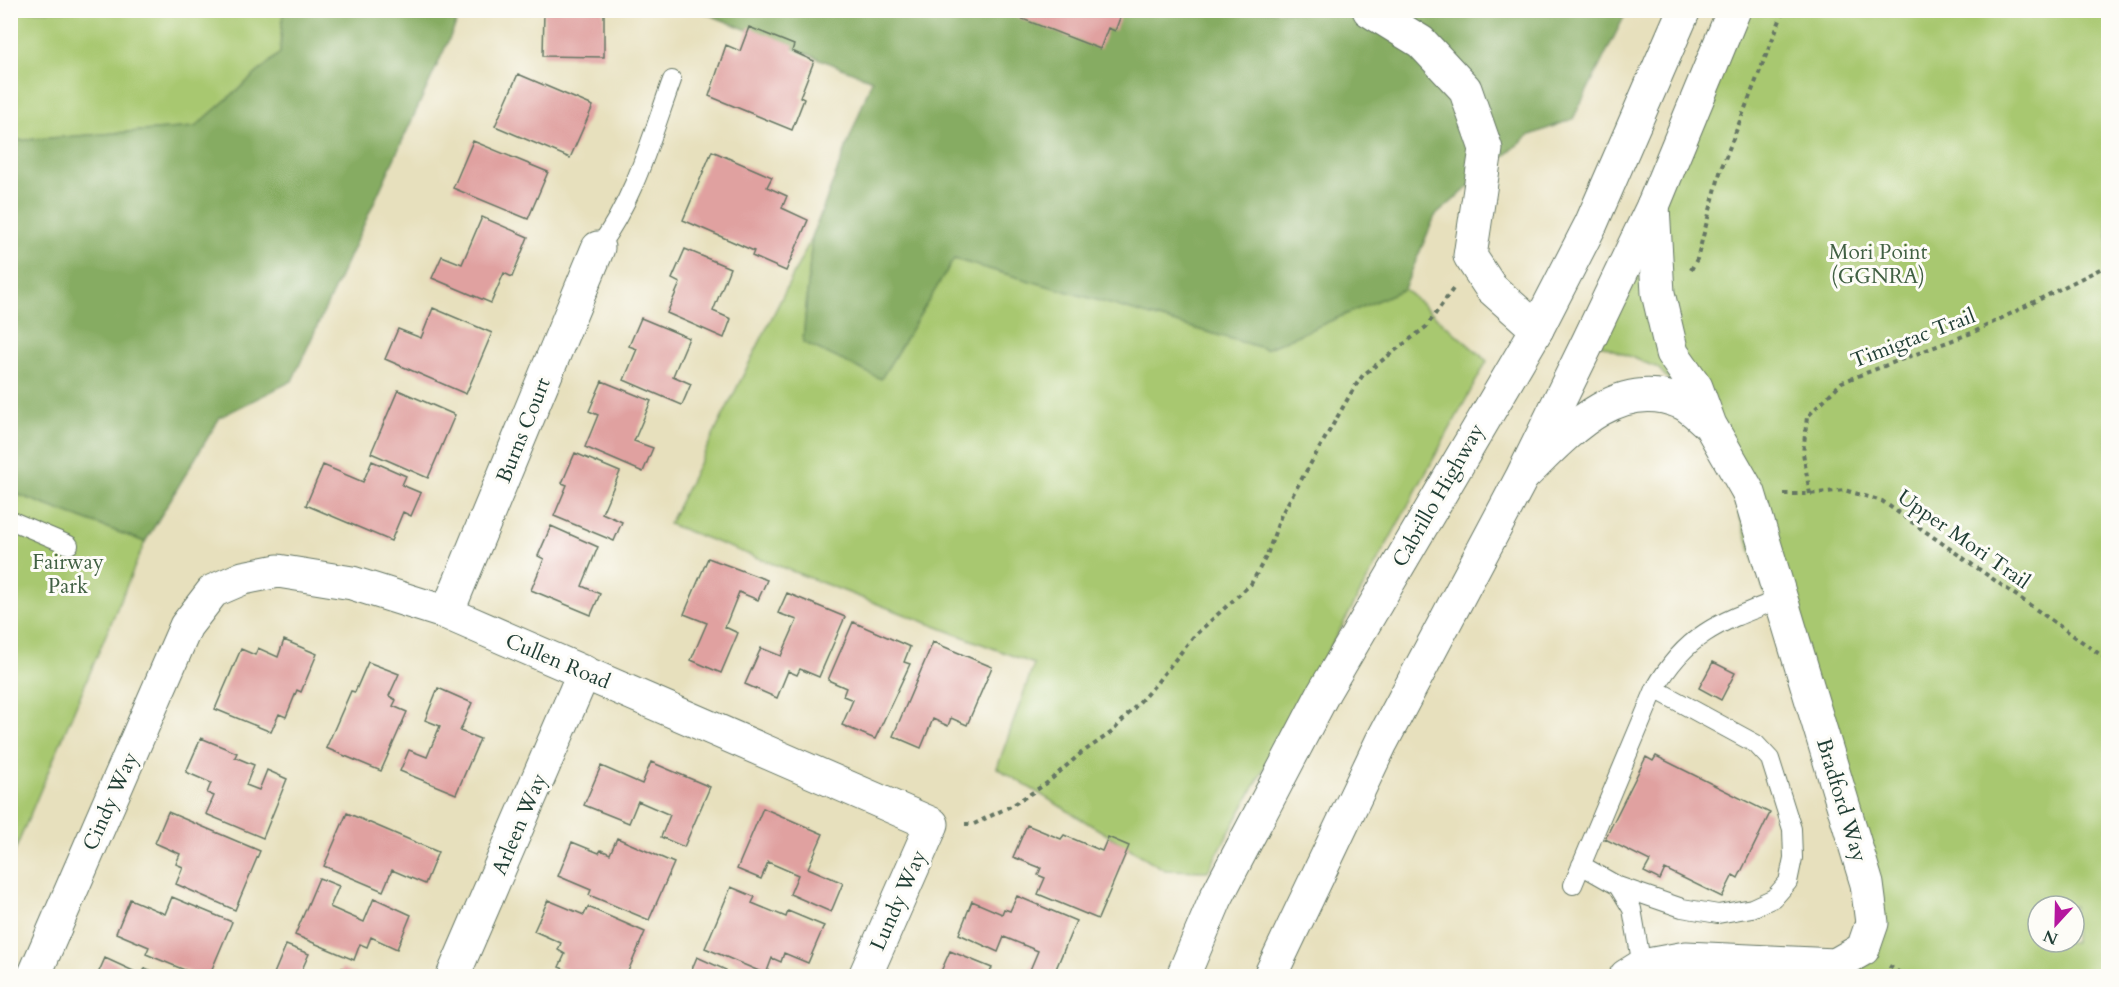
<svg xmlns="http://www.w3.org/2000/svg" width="2119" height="987" viewBox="0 0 2119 987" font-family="Cardo,serif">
<rect width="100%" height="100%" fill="#fdfcf7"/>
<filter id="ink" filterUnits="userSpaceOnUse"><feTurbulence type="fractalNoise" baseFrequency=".0167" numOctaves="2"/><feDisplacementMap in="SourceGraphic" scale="12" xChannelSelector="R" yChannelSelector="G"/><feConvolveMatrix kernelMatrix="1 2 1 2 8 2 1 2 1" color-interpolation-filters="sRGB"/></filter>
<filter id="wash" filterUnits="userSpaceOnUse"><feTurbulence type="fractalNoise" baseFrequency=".008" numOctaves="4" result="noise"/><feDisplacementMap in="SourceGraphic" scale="24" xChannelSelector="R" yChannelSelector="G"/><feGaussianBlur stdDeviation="1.35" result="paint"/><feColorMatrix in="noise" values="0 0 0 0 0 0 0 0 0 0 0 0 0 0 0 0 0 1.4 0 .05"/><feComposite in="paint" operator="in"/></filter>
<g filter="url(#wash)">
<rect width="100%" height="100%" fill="#e7e0bd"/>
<path fill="#a8c870" stroke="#648252" stroke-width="1.5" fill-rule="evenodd" d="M11 11H283L280 53 195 127 11 141Z
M1734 11H2108V976H1844L1872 923 1710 425 1658 368 1589 340ZM2038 906H2074V942H2038Z
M812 237 803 342 954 259 1266 349 1404 289 1487 361 1208 871 1165 870 997 768 1034 664 669 524Z
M11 492 145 542 11 860Z"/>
<path fill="#86ac62" stroke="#52744b" stroke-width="1.5" d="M283 11H462L292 381 220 417 145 542 11 492V141L195 127 280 53Z
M700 11H1627L1573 119 1528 136 1435 216 1404 289 1266 349 954 259 881 379 803 342 812 237 872 80Z"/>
<g id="blocks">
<path fill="#e0a1a0" d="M544 10H604V57L543 56Z
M1123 10 1115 31 1108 28 1100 49 1002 11Z
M749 27 794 45 792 51 814 61 800 97 804 99 792 130 709 96 726 45 740 51Z
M518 74 593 106 570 158 495 126Z
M473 141 548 172 528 219 453 188Z
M712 151 772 177 767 187 787 196 782 208 808 220 786 271 752 256 754 251 683 220Z
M482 217 528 237 512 277 504 273 491 303 432 278 442 256 462 264Z
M685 249 730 268 713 311 731 319 724 338 667 313 680 283 672 279Z
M433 308 492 333 466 394 385 359 398 329 421 338Z
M641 318 689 338 673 376 691 384 682 405 624 380 637 349 629 346Z
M602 381 651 401 634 441 653 448 643 472 585 447 598 415 589 411Z
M398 390 455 415 428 478 371 453Z
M575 453 620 472 602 513 622 522 614 541 554 516 567 485 562 483Z
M372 461 406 476 402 485 421 493 411 516 403 512 391 541 306 505 323 465 363 482Z
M551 526 598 547 582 586 600 594 591 615 531 590 544 559 538 556Z
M708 558 767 580 758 600 739 592 725 627 738 633 721 673 691 660 707 623 684 614Z
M787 593 845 617 819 677 800 669 797 675 788 671 777 698 745 684 761 648 781 656 797 620 778 613Z
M853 622 910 647 904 662 910 664 875 739 842 725 853 700 843 696 846 688 828 680Z
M284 640 317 654 301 692 297 690 286 717 279 714 271 732 215 709 241 649 255 655 258 648 278 657Z
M933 642 992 667 967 725 951 718 948 726 933 719 921 748 893 736Z
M368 662 399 674 389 696 396 700 393 706 407 712 381 771 326 748 351 691 355 692Z
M1713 662 1735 673 1721 700 1699 688Z
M438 688 472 703 460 731 480 739 456 794 400 771 409 750 427 757 440 726 425 720Z
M201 738 237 753 235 757 254 765 246 785 259 790 267 770 287 779 263 838 206 814 214 796 207 793 211 783 186 772Z
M1656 756 1770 813 1738 878 1733 875 1722 897 1665 869 1660 880 1644 872 1650 861 1605 839 1646 757 1653 761Z
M651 762 710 787 684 847 661 837 670 815 638 801 629 823 584 805 601 766 642 784Z
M763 808 823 834 808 868 843 883 831 912 790 894 798 875 768 862 761 879 737 869Z
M168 812 260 851 235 910 176 884 183 867 176 864 180 854 155 843Z
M347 813 438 852 425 884 392 870 383 891 324 866Z
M1027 825 1061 839 1064 835 1102 851 1108 837 1129 846 1098 919 1038 894 1045 878 1038 875 1041 868 1013 857Z
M617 838 674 863 649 920 589 895 591 890 558 876 572 842 599 853 601 850 610 854Z
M319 878 339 886 330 907 364 922 374 898 411 915 397 949 371 937 367 947 360 944 354 960 295 935Z
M731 887 755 897 752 903 786 917 788 911 824 926 808 963 784 953 781 962 772 958 766 974 705 948Z
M1017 896 1076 921 1053 976 1030 970 1038 951 1004 937 998 952 959 934 972 901 1002 914 1004 909 1010 911Z
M172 897 232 922 209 976H199L146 954 149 947 116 933 130 899 165 914Z
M548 900 584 915 588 907 645 932 626 976H581L559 967 565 954 558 950 561 943 534 931Z
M286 945 309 954 300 974 307 976H273Z
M950 951 992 968 988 976H939Z
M697 957 726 970 723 976H689Z
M105 958 142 975 145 968 165 976H97Z
M342 968 361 976H338Z"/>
</g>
</g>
<g filter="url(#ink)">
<use href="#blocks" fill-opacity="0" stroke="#657664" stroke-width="1.5"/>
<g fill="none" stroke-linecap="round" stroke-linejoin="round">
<defs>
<path id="service" d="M598 248C635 198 651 138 672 80
M10 520 69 545
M1581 865 1618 886 1682 908 1718 914 1752 908 1774 898 1788 882 1793 858 1792 829 1770 759 1756 744 1655 689
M1573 885 1655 689C1687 632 1723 621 1781 599
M1618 886 1632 909 1642 966"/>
<path id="minor" d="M1369 10 1421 42 1465 89 1486 149 1470 256 1491 288 1537 329
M1525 474C1565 435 1617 375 1680 402 1691 406 1701 418 1710 425
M447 613 598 248
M34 976 186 626 213 591 243 578 278 571 352 583 447 613 932 824 865 976
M453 976 584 672
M1626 976 1642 966 1686 958 1835 965 1863 949 1872 923 1867 884 1749 493 1710 425 1696 387 1672 353 1658 293 1653 206"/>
<path id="trunk" d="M1183 976 1216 898 1324 692 1537 329 1591 224 1684 10
M1270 976 1381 743 1522 477 1589 340 1653 206 1734 10"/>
</defs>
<use href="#service" stroke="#657664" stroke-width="20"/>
<use href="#minor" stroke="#657664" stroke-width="35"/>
<use href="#trunk" stroke="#657664" stroke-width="35"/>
<path stroke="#657664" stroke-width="4" stroke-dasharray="4.5 4.5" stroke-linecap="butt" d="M1691 270 1697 259 1721 169 1784 10
M1784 494H1810L1844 490 1882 501 2108 660
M1810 494 1803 453 1807 417 1842 382 1974 332 2108 265
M965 824H974L1013 805 1047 783 1080 754 1112 732 1155 685 1194 636 1251 584 1267 555 1281 515 1354 388 1363 375 1426 327 1453 289
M1889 966 1905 976"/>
<use href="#service" stroke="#fff" stroke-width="18"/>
<use href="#minor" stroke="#fff" stroke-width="33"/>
<use href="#trunk" stroke="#fff" stroke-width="33"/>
</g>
</g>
<g text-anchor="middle" stroke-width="6" stroke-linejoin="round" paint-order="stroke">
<g font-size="21" fill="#416043" stroke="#fdfcf7">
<text x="1878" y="259">Mori Point<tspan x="1878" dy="24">(GGNRA)</tspan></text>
<text x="68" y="569">Fairway<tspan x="68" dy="24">Park</tspan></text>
</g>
<g font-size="21" fill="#1f3d34" stroke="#fdfcf7">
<text transform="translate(1913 338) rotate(-21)" y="7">Timigtac Trail</text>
<text transform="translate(523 430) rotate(-68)" y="7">Burns Court</text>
<text transform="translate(1438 495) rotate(-60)" y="7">Cabrillo Highway</text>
<text transform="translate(1964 539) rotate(35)" y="7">Upper Mori Trail</text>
<text transform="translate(558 661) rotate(23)" y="7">Cullen Road</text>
<text transform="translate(1842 800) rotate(73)" y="7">Bradford Way</text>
<text transform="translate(110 801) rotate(-66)" y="7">Cindy Way</text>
<text transform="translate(519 824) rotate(-67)" y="7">Arleen Way</text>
<text transform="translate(898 900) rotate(-66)" y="7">Lundy Way</text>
</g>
</g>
<rect width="2119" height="987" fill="none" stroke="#fdfcf7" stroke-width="36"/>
<g transform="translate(2056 924) rotate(202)"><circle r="28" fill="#fdfcf7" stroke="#a4b0a9" stroke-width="1.5"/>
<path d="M0-4.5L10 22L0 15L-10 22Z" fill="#b5179e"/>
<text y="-9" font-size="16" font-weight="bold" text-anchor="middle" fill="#1f3d34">N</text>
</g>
</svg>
